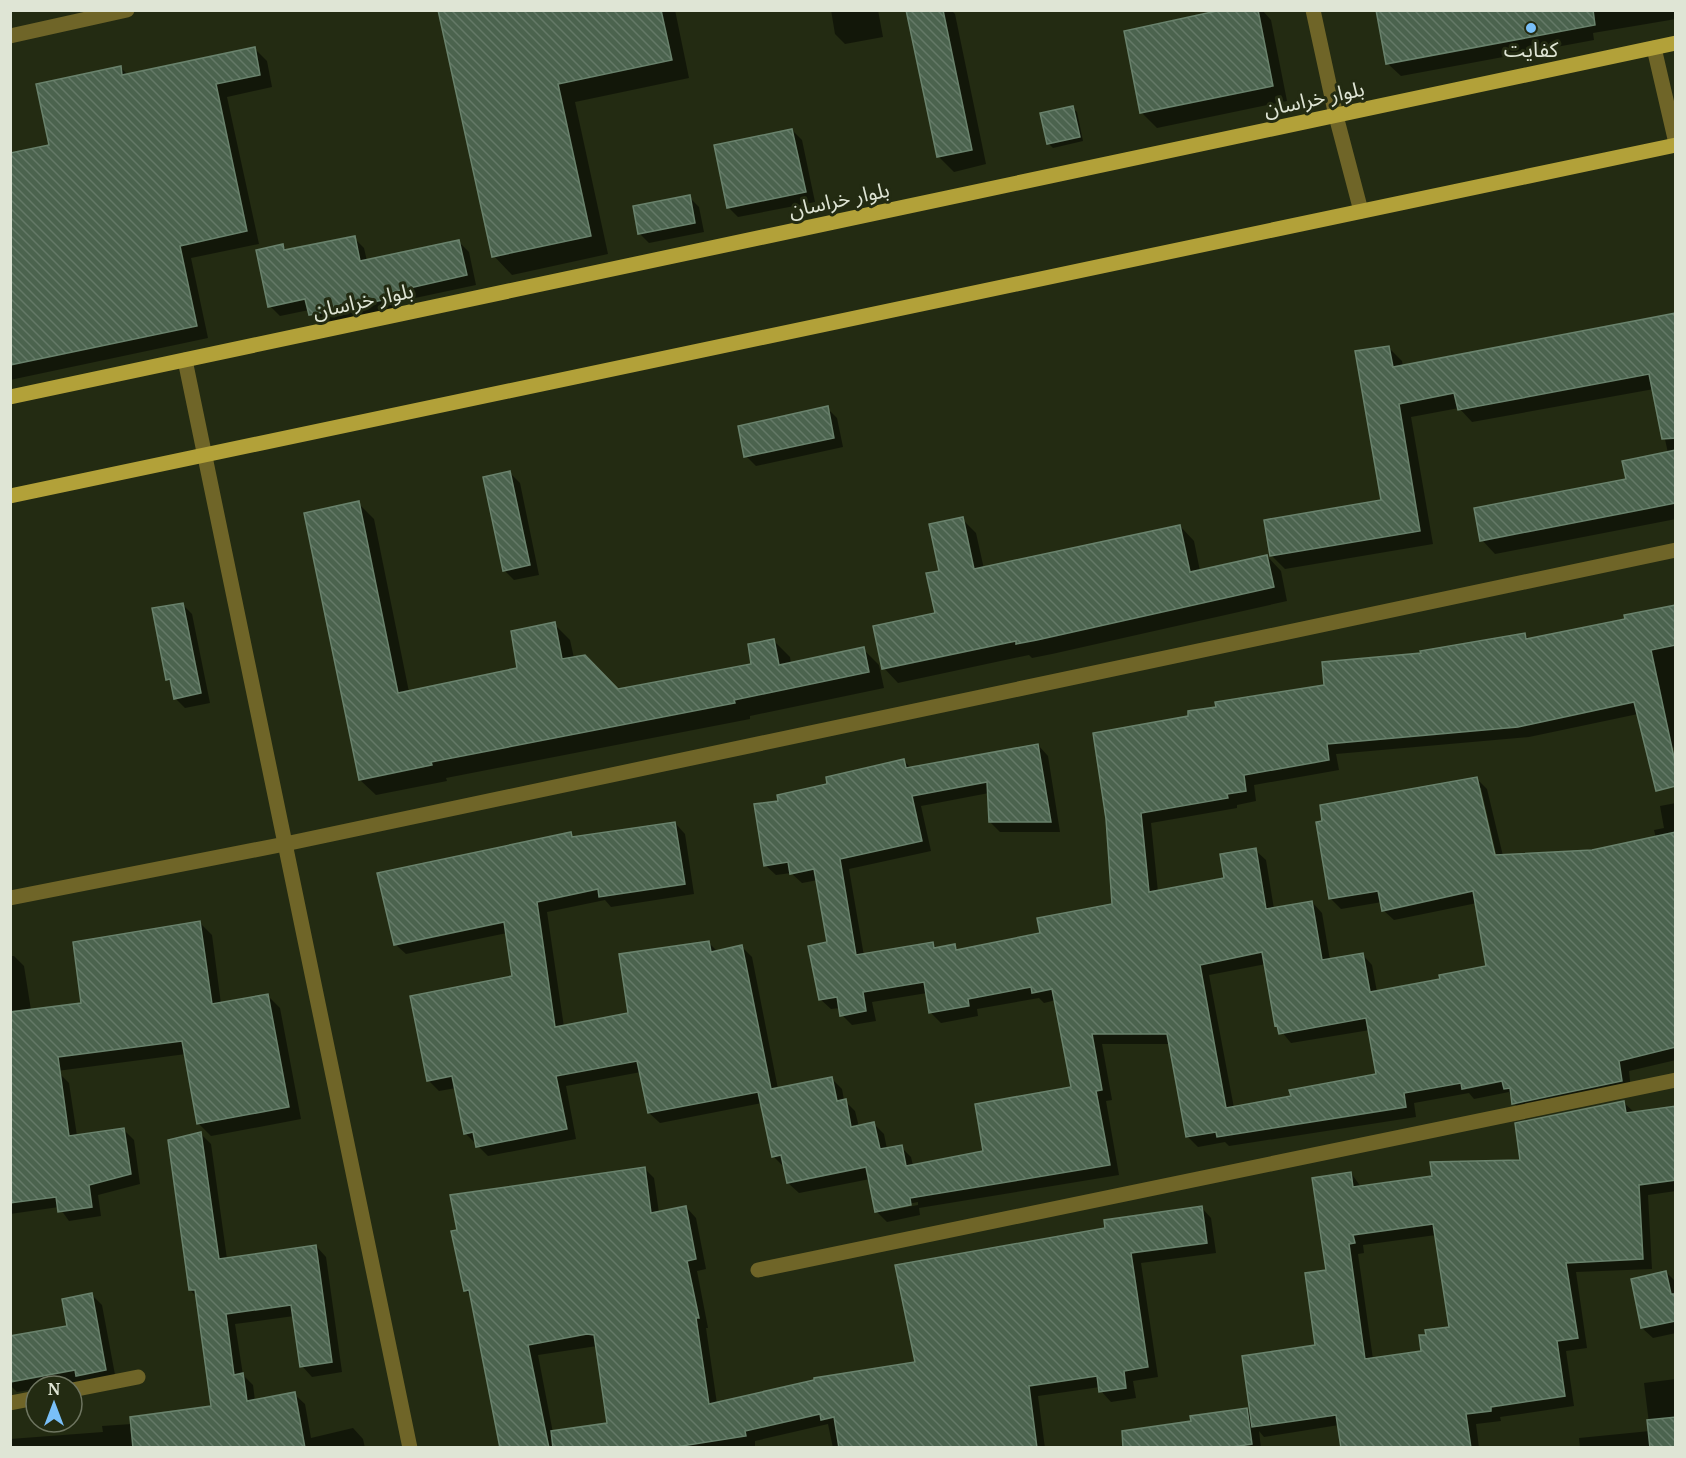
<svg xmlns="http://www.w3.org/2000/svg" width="1686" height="1458" viewBox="0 0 1686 1458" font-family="'Noto Serif','Noto Sans Arabic',serif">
<defs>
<pattern id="building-back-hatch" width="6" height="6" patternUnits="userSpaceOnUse" patternTransform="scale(1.5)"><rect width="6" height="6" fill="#4b634e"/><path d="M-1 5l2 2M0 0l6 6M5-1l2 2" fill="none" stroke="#647967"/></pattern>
</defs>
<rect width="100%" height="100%" fill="#232b12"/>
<path fill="#0007" fill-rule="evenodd" d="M440 10H675L689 78 575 102 608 254 512 275 494 256Z
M831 10H878L883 37 845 44 835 34Z
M908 10H951L955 14 986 164 954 172 939 157Z
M1228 10H1262L1271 20 1287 101 1157 128 1142 113 1125 32Z
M1378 10H1676V19L1593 33 1594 40 1401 76 1387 63Z
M254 48 267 61 272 87 227 97 259 244 191 258 208 338 10 380V155L50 146 120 67 128 75Z
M1072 108 1077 112 1083 141 1053 148 1049 144 1042 115Z
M792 130 802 140 815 202 738 217 728 207Z
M689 197 699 207 704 232 649 243 639 233Z
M354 238 364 248 367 261 459 242 469 252 476 285 401 301 402 307 320 324 309 310 280 316 270 306 282 246 288 251Z
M1676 315V519L1495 554 1482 540 1627 480 1668 453 1654 389 1472 422 1459 408 1411 417 1433 544 1285 569 1272 556 1383 502 1388 347 1402 361 1403 367Z
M827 408 837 418 843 447 756 466 746 456Z
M510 473 520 483 539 575 514 580 504 570Z
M358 503 374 519 409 692 519 670 554 624 570 640 574 658 618 690 752 665 774 641 790 657 791 664 863 649 879 665 884 688 750 716V719L446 778 447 781 376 795 360 780Z
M962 519 976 533 984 569 1180 526 1194 541 1200 571 1267 556 1281 571 1287 601 1052 654 1032 658 1029 655 898 683 884 668 937 614 940 572Z
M182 604 192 614 210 703 185 708 175 698 172 684 167 679Z
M1676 607V747L1655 751 1638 714 1529 737 1336 754 1339 770 1254 785 1256 801 1237 805V808L1151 823 1158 892 1226 879 1255 850 1266 860 1274 909 1312 902 1322 913 1330 960 1362 954 1372 965 1377 992 1442 980 1488 968 1477 903 1394 920 1383 910 1382 902 1341 909 1330 898 1477 779 1487 789 1503 856 1592 852 1656 838 1654 830 1664 828 1660 806 1676 803V1060L1629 1071 1631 1091 1524 1114 1514 1103 1509 1092 1474 1099 1469 1093 1414 1103 1416 1117 1229 1146 1225 1142 1198 1147 1188 1137 1171 1044H1102L1112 1100 1106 1101 1119 1175 919 1208 920 1215 887 1222 876 1211 870 1179 799 1193 788 1183 783 1166 773 1156 762 1103 660 1123 649 1113 641 1072 566 1086 576 1139 488 1156 465 1133 456 1088 439 1091 428 1080 514 978 507 933 406 954 395 944 570 834 574 838 675 823 685 834 694 894 611 907 605 900 547 912 564 1027 629 1014 709 943 718 952 742 947 752 957 778 1089 832 1079 842 1089 844 1100 855 1111 859 1127 874 1124 884 1134 887 1149 901 1147 911 1157 913 1166 984 1152 1072 1088 1056 1000 1044 1003 1039 998 977 1009 978 1016 941 1023 931 1013 927 993 872 1002 876 1021 852 1025 842 1015 840 1008 831 1009 820 999 829 943 818 880 802 883 791 873 776 875 765 865 780 802 903 760 912 769 1038 745 1048 756 1060 832H1000L990 822 989 793 921 806 931 851 849 869 864 956 933 944 938 949 954 946 959 951 1042 934 1114 906 1107 818 1190 717 1218 708 1325 687 1422 654 1525 635 1530 640ZM1478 788H1481L1498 862H1495ZM1266 964 1276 1025 1291 1043 1370 1030 1378 1076 1292 1097 1234 1108 1209 975ZM918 1202V1205L882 1212V1209Z
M200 923 212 935 221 1004 268 996 280 1008 301 1119 211 1136 198 1123 186 1054 57 1071 69 1083 77 1136 124 1130 134 1140 140 1184 98 1195 101 1216 69 1221 59 1207 10 1214V1083L43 1059 83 1004Z
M10 956H14L24 966 31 1010 10 1014Z
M1623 1102 1634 1112 1676 1108V1191L1648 1195 1652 1269 1576 1272 1587 1348 1566 1351 1574 1406 1500 1417 1501 1421 1476 1424 1479 1448H1343L1339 1425 1264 1437 1259 1431 1261 1448H1106L1126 1445 1193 1422 1247 1409 1252 1415 1317 1346 1327 1271 1351 1173 1361 1187 1522 1162ZM1436 1235 1451 1328 1423 1352 1373 1359 1358 1254 1364 1253 1363 1245Z
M200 1133 211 1144 227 1259 316 1246 326 1257 342 1372 312 1377 302 1366 294 1316 235 1324 243 1375 253 1385 255 1401 294 1394 305 1404 311 1438 353 1428 363 1439 365 1448H10V1439L103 1432 102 1426 132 1424 213 1407 198 1298 190 1290Z
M644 1168 654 1178 659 1213 686 1207 696 1218 706 1269 697 1271 708 1328H706L717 1404 917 1363 1107 1229 1201 1207 1211 1218 1216 1253 1141 1263 1158 1377 1133 1381 1136 1398 1111 1402 1101 1391 1100 1387 1038 1396 1045 1448H833L828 1424 755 1441V1448H502L472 1297 465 1290ZM597 1346 608 1424 553 1433 538 1355Z
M1666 1272 1676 1282V1333L1653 1338 1642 1328Z
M92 1295 102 1305 116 1380 36 1386V1389L17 1392 10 1385V1338L69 1327Z
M1676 1379V1448H1580L1579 1438 1650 1431 1644 1383Z"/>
<path fill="url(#building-back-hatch)" stroke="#69826c" stroke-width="1.5" fill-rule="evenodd" d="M438 10H661L672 60 558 84 591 236 492 257Z
M906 10H943L972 150 937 157Z
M1221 10H1258L1273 86 1140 113 1124 31Z
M1376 10H1593L1595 25 1386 64Z
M255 47 260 75 216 84 247 231 180 246 197 326 10 365V153L49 145 36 84 121 66 122 75Z
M1073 106 1080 137 1047 144 1040 113Z
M792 129 806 192 727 208 714 145Z
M690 195 695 223 638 234 633 206Z
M355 236 360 261 459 240 467 275 392 292 393 298 309 315 305 299 268 307 256 250 283 244 284 250Z
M1676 313V438L1662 439 1649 374 1458 410 1454 393 1399 404 1420 531 1270 556 1264 520 1381 500 1355 351 1389 346 1393 367Z
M828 406 834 438 744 457 738 426Z
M1676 450V503L1480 541 1474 508 1626 479 1622 461Z
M510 471 530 565 503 571 483 477Z
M359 501 398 693 517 668 511 631 555 622 562 659 585 655 618 689 751 664 748 644 774 639 779 665 864 647 869 672 734 700 735 703 431 762 432 765 359 780 304 513Z
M963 517 974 569 1180 525 1190 572 1267 555 1274 587 1037 640 1016 644V641L882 669 873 626 935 613 926 573 939 571 929 524Z
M183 603 201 693 174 699 170 679 166 680 152 608Z
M1676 605V645L1651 650 1676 767V786L1656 791 1634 702 1518 727 1327 744 1329 760 1244 775 1246 791 1227 794 1228 798 1141 813 1149 892 1224 878 1220 854 1256 848 1266 909 1312 901 1322 960 1363 953 1370 992 1440 979 1439 975 1486 966 1473 891 1382 911 1378 891 1329 899 1316 822 1322 821 1320 805 1477 777 1495 855 1592 850 1676 832V1047L1619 1061 1622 1081 1512 1104 1510 1088 1504 1089 1502 1081 1462 1089 1461 1083 1404 1093 1406 1107 1217 1137 1216 1132 1186 1137 1167 1034H1092L1102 1090 1096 1091 1110 1165 910 1198 911 1205 875 1212 866 1167 787 1183 781 1155 772 1157 758 1092 648 1113 637 1061 556 1076 567 1129 476 1147 473 1132 464 1134 452 1076 427 1081 410 996 512 976 504 922 394 945 377 873 571 832 572 837 675 822 685 884 599 897 598 889 537 902 555 1027 628 1013 619 954 709 941 711 952 742 945 771 1089 832 1077 837 1101 846 1099 851 1127 874 1122 880 1149 902 1145 906 1166 983 1151 975 1104 1071 1087 1052 989 1032 993 1031 987 968 999 969 1006 929 1013 924 982 863 992 866 1011 840 1016 837 997 819 1000 808 946 827 942 814 869 790 874 788 862 764 866 754 804 778 801 777 795 827 784 826 777 904 759 906 768 1038 744 1051 822H989L987 782 912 796 922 841 840 859 856 955 933 942 934 948 955 944 956 950 1040 933 1037 918 1112 904 1106 819 1093 733 1188 716V711L1216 707 1215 702 1324 685 1322 662 1421 653 1420 651 1525 633 1526 639 1625 619 1624 615ZM1262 952 1275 1026 1277 1025 1279 1034 1366 1018 1376 1074 1289 1090 1291 1096 1226 1108 1200 965Z
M200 921 212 1004 268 994 289 1107 197 1124 182 1041 58 1057 69 1136 124 1128 131 1174 89 1185 92 1207 58 1212 56 1197 10 1203V1012L81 1003 73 942Z
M1624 1101 1626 1113 1676 1106V1180L1639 1185 1643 1259 1566 1263 1578 1338 1557 1341 1565 1396 1491 1407V1411L1466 1414 1471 1448H1341L1336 1415 1252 1427 1242 1356 1315 1345 1305 1273 1326 1270 1312 1178 1351 1172 1353 1187 1432 1176 1430 1162 1520 1160 1515 1123ZM1433 1224 1449 1327 1425 1330 1426 1335H1419L1421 1351 1365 1359 1349 1244 1355 1243 1353 1235Z
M201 1132 219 1259 316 1245 332 1362 300 1367 291 1305 226 1314 234 1375 243 1373 247 1401 295 1392 305 1448H133L130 1417 211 1406 195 1290H189L168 1140Z
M645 1167 651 1213 686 1206 696 1259 687 1261 699 1318H696L709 1404 814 1380V1378L915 1362 895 1265 1105 1228 1104 1220 1202 1206 1207 1243 1131 1253 1148 1367 1124 1371 1126 1388 1099 1392 1097 1376 1029 1386 1037 1448H839L834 1417 821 1420 820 1414 745 1431 746 1436 669 1448H553L551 1431 607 1423 594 1335 587 1334 528 1345 549 1448H500L469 1290 464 1291 451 1231 457 1230 450 1195Z
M1666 1271 1671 1294H1676V1321L1641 1328 1631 1279Z
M92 1293 106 1370 76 1376 75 1370 10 1382V1336L67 1326 62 1299Z
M1247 1408 1252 1444 1225 1448H1123L1122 1431 1191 1421 1190 1416Z
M1676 1417V1448H1650L1647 1420Z"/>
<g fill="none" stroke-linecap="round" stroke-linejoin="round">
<path stroke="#6f6528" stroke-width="15" d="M1313 10 1336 116 1361 211
M10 36 127 10
M1654 48 1676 143
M185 360 410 1448
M10 898 285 844 1676 550
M758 1270 1676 1080
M72 1390 138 1377
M10 1403 36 1398"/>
<path stroke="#b2a139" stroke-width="15" d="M10 397 1676 43
M10 496 1676 145"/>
</g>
<circle fill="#79bff8" stroke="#232b12" stroke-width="2" cx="1531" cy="28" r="6"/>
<g text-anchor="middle" stroke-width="6" stroke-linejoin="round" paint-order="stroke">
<g font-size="21" fill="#dfe5d5" stroke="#232b12">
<text x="1531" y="57">کفایت</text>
</g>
<g font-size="21" fill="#dfe5d5" stroke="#232b12">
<text transform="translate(1314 99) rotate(-12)" y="7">بلوار خراسان</text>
<text transform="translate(839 200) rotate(-12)" y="7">بلوار خراسان</text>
<text transform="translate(363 301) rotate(-12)" y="7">بلوار خراسان</text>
</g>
</g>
<rect width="1686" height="1458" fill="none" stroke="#dfe5d5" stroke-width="24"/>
<g transform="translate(54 1404)"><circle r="28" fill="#232b12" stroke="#6e7560" stroke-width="1.5"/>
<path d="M0-4.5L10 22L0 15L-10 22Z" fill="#79bff8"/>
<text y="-9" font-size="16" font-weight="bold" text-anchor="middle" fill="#dfe5d5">N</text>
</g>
</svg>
